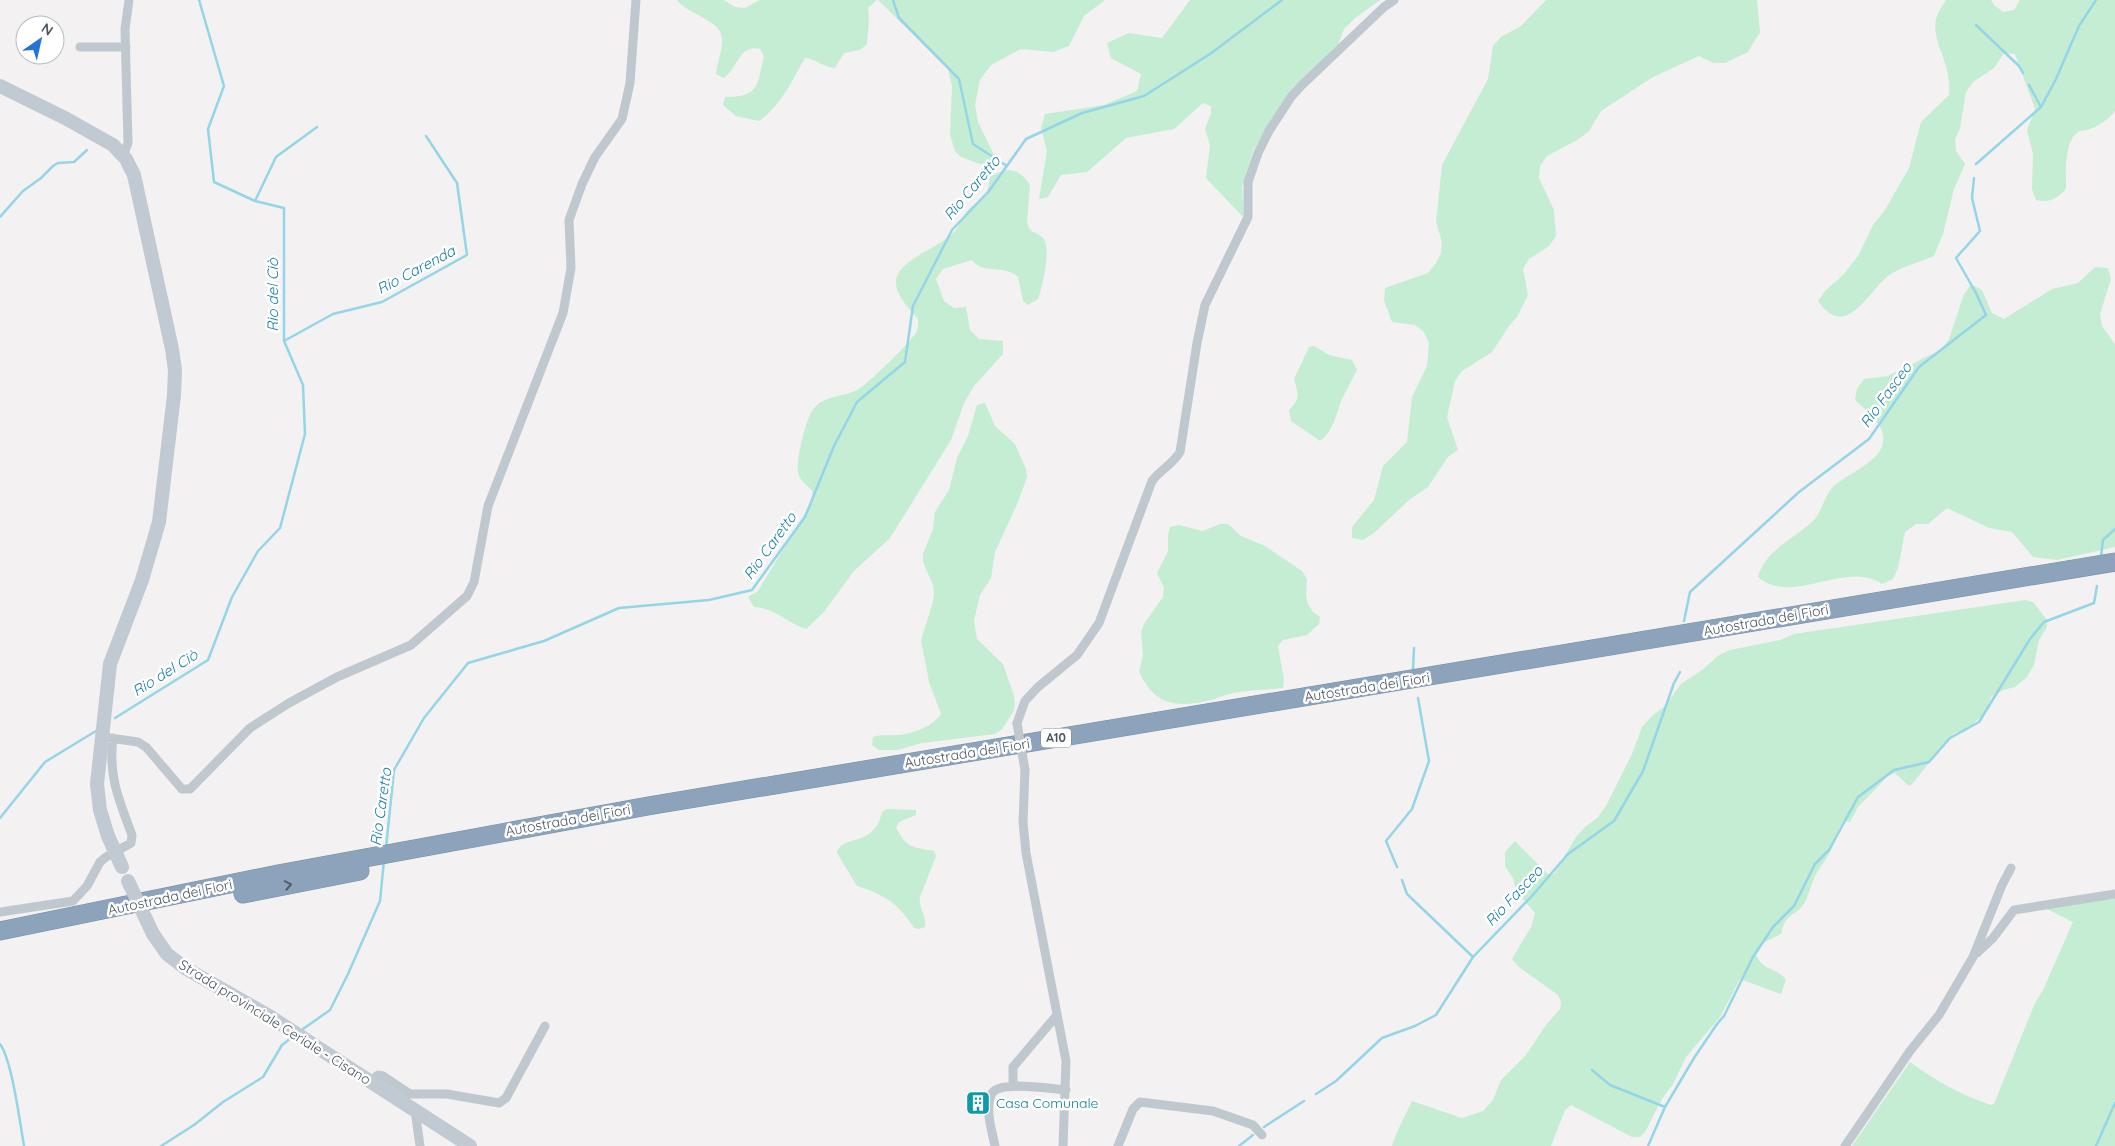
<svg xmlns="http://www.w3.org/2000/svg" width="2115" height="1146" viewBox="0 0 2115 1146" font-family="Quicksand,sans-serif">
<rect width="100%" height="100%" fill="#f3f1f1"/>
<path fill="#c4edd4" d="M677 0H724L735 7 745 8 760 0H877L868 8 869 19 867 44 860 50 844 53 835 68C824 68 817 59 805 58 793 79 780 107 759 121L736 116 723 105 725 97C760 97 757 85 764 56L760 49C739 44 738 68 724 78L716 74C717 62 723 50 722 39 721 19 689 16 677 0Z
M878 0H1105L1084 16 1069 46 1053 52 1021 49 991 65 980 80 975 105 978 122 998 163 991 168 961 157 955 151 950 135 952 86 948 69Z
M1190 0H1380L1355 18 1344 29 1338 45 1320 65 1293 88 1272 119 1253 151 1242 187 1244 218 1206 178 1210 145 1205 129 1211 114V106L1203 103 1174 129 1126 138 1087 172 1061 175 1048 197 1039 199 1047 151 1041 128 1045 114 1104 105 1137 91 1141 74 1111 58 1107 43 1129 33 1162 38Z
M1546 0H1757L1760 32 1748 52 1725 63H1713L1699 56 1653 77 1601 111 1589 131 1579 139 1547 156 1540 166 1539 178 1554 210 1556 236 1549 246 1529 259 1523 269 1528 295 1517 317 1509 326 1492 352 1462 371 1455 381 1447 417 1458 450 1448 457 1428 487 1409 500 1374 533 1363 540 1352 538V527L1374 500 1383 466 1407 442 1412 397 1427 366 1429 343 1424 332 1415 325 1392 322 1384 300 1385 288 1428 273 1436 263 1441 253 1442 242 1436 222 1442 165 1488 79 1493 46 1501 37 1521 26Z
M1946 0H1991L1994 5 2003 12 2014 10 2020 0H2115V111C2109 119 2099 126 2090 129 2086 131 2081 130 2078 132 2064 141 2066 174 2066 189 2056 199 2050 203 2036 200L2032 189 2033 154 2027 130 2035 109 2015 54 2004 53 1994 68 1973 82 1966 92 1960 128 1955 139 1956 151 1965 164 1954 189 1943 234 1934 256C1920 262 1900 267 1888 276 1867 293 1846 341 1818 301L1825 291 1843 275 1858 256 1873 225 1885 210 1909 168 1921 122 1949 95C1950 83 1948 71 1944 60 1939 44 1931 30 1938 13 1940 9 1944 4 1946 0Z
M1006 170C1016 169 1025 176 1030 185L1027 222C1030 235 1035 230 1043 238 1052 247 1042 288 1038 299L1028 305 1023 301 1018 277C1005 264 983 275 972 260L943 269 936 279 944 301 954 308 966 307 970 330 979 339 1003 341V354L974 386 964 403 951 440 890 538 854 571 823 613 806 629C787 623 775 608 754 607L748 597 758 591 813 500 812 490C806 485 800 481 798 472 796 460 806 416 815 407 827 395 843 397 857 390 866 386 914 339 917 331 918 328 918 323 918 319 910 309 897 297 896 284 893 261 942 247 954 232 960 226 962 216 969 209 986 193 986 204 990 176Z
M2095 267 2108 268 2111 279 2100 314 2102 326 2115 344V547L2057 560 2033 557 2012 532 1989 528 1947 508 1928 524H1916L1905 532 1898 568 1893 579 1882 584C1846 559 1793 607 1758 577 1765 550 1794 539 1813 521 1822 512 1824 497 1832 488 1850 470 1898 458 1879 425 1874 416 1863 408 1855 400L1857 389 1864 379 1888 376 1942 349 1949 339 1964 294 1971 284 1982 290 1992 313 2004 319 2052 289 2078 283Z
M1314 346 1329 355 1352 360 1357 370C1352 380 1347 389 1342 399 1336 414 1334 431 1320 441L1291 421 1289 410C1301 399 1298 393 1294 379L1309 347Z
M985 403 995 426 1015 444 1026 469 1027 477 1018 502 995 552 991 578 980 595 974 621 977 639 1003 664 1014 696 1015 706 1012 714 1002 729 995 734 922 743 897 750H879L872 745 873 737C882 734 889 736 898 735 912 734 934 726 941 714L929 682 921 640 933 602 934 594 933 585 923 562V554L933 529 935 512 949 490 957 458 968 436 977 405Z
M1220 524H1228L1241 536 1265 546 1302 571 1307 579 1306 596 1308 604 1313 612 1320 617 1319 624 1307 635 1283 640 1278 646 1284 680 1283 688C1266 690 1249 690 1233 693 1224 695 1216 699 1207 701 1174 708 1153 704 1139 671L1143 656 1141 632 1144 624 1163 597 1164 588 1157 573 1168 551V535L1170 527 1179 525 1203 531Z
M2025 600 2033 602 2047 620V627L2039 640 2034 665 2026 678 2015 687 2003 690 1991 697 1986 712 1963 733 1956 732 1950 737 1912 784 1909 786 1895 773 1888 776 1858 807 1850 822 1845 821C1836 828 1837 839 1832 848 1828 857 1822 864 1818 871 1812 880 1810 891 1806 900 1799 916 1783 913 1782 933 1772 940 1761 941 1755 953 1764 973 1776 966 1786 980L1781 994 1740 979 1720 1017 1686 1057 1673 1084 1662 1099 1645 1132 1640 1137H1632L1571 1105 1565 1110 1551 1146H1392L1397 1132 1412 1101 1462 1118 1483 1111 1493 1100 1501 1080 1526 1055 1546 1025 1560 1009 1561 1002 1558 995 1520 968 1512 959 1531 927 1535 913 1516 891 1513 878 1505 866V852L1515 841 1548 874H1554L1576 837 1585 827 1597 818 1606 806 1632 754 1642 727 1652 716 1664 707 1681 684 1702 670 1719 655 1730 650 1780 640 1794 634Z
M887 809 916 810V815L899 822 896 827C906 848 912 847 934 851L936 856 920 897C918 908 927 916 925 927L919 929 914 928C898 903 885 895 857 886L837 853C842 833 874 849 882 812Z
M2115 896V1146H1852L1910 1062C1936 1081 1961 1095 1991 1105L1994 1104 2035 1003 2043 990 2073 922 2045 908Z"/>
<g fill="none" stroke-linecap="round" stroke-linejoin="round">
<path stroke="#94d5e7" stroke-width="2.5" d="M893 0 899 18 959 79 973 144 1007 166
M1976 25 2019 66 2023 73
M2029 85 2041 107
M1976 164 2041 107 2056 79 2079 26 2096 0
M255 201 276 157 317 127
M0 217 23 191 41 178 53 166 58 163 74 162 87 150
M284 341 333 314 382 302 467 255 457 183 426 136
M2101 556 2103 540 2115 529
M1684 621 1690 592 1799 492 1869 439 1919 367 1986 315 1976 293 1956 258 1980 231 1972 198 1974 178
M1413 670 1414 648
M115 718 208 660 232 597 258 551 280 528 305 434 303 385 284 341V208L255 201 214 182 208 129 224 86 199 0
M0 818 45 762 96 731
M386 848 394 770 424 718 468 663 544 641 619 608 709 600 752 590 805 517 834 446 857 402 905 362 913 306 952 230 989 191 1026 139 1082 113 1144 96 1210 54 1282 0
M1397 867 1386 841 1412 809 1429 761 1418 698
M1402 880 1407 894 1473 957
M303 1029 330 1010 348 974 380 901 384 860
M0 1044C12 1060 20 1123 24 1146
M1592 1070 1610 1085 1665 1107
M1316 1094 1336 1081 1382 1038 1415 1026 1436 1015 1473 957 1531 897 1568 854 1614 821 1643 771 1674 683 1680 672
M1264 1127 1304 1101
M161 1146 194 1125 223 1102 263 1077 282 1045 291 1038
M1239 1146 1253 1135
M1648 1146 1665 1107 1694 1058 1717 1024 1724 1016 1753 957 1773 927 1794 906 1815 864 1829 850 1858 797 1894 770 1929 762 1950 738 1979 722 2030 639 2044 622 2094 603 2097 586
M2096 1146 2115 1103"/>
<defs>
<path id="motorway" d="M243 894 360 871
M0 931 278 874 648 806 2115 562"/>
</defs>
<use href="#motorway" stroke="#788ea8" stroke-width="19"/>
<path stroke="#c0c8cf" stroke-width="9" d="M80 47H126
M123 156 128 143 125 29 129 0
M1017 723 1025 701 1038 687 1077 655 1099 623 1152 481C1160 470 1173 464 1180 452L1197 343 1205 305 1248 217V182L1258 153 1269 131 1291 97 1302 85 1384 7 1394 0
M103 737 138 742 146 747 182 789H190L250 728 289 703 337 677 411 645 467 596 474 582 488 506 563 313 571 268 569 220 582 184 595 157 622 119 630 83 636 0
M1025 770 1023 822 1026 853 1066 1061 1063 1146
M0 912 73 901 87 886 100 862 106 857 131 843 132 835C119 800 108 776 113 738
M1977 953 1993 938 2014 910 2115 894
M370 1081 378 1075 383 1076 410 1094H447L499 1103 506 1098 545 1026
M1013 1086V1067L1057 1015
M415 1110 420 1146
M995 1146C992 1131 985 1110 991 1095 997 1079 1051 1089 1066 1090
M1118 1146 1133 1109 1140 1102 1213 1111 1253 1125 1262 1135
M1845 1146 1910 1051 1939 1015 1973 957 2002 885 2011 868"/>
<path stroke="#c1c9d3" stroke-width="14" d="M0 86 65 118 113 145 126 159 134 175 172 349 175 370 174 395 159 522 142 580 110 664 97 784 100 810 108 836
M153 934 167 954 185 968 269 1016 470 1146"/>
<use href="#motorway" stroke="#8da3bc" stroke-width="18"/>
<path stroke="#c0c8cf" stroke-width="9" d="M1017 723 1025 770"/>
<path stroke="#c1c9d3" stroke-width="14" d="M108 836 122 867
M128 881 153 934"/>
</g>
<defs><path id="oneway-chevron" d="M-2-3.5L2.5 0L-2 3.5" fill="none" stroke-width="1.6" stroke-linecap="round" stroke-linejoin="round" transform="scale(1.25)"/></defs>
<use stroke="#515c67" href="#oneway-chevron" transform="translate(288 885) rotate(-11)"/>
<defs>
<symbol id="building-square" viewBox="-11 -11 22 22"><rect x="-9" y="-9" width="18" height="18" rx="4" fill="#0f9aa8" stroke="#fff"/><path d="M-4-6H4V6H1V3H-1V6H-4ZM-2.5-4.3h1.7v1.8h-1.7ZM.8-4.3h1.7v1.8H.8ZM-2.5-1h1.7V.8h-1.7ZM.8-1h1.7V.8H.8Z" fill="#fff"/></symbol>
</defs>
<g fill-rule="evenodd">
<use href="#building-square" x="964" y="1089" width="28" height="28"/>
</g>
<g text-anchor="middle" stroke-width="5" stroke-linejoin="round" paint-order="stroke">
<rect fill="#fff" stroke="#80878e" stroke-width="1" x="1041" y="728.5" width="30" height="19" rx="4"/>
<g font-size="12" font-weight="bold" fill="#4a545e">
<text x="1056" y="742">A10</text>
</g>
<g font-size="14" fill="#4a545e" stroke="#fff">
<text transform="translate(1766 620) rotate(-10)" y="5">Autostrada dei Fiori</text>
<text transform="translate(1367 687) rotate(-9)" y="5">Autostrada dei Fiori</text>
<text transform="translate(967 753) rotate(-9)" y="5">Autostrada dei Fiori</text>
<text transform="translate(568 820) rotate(-10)" y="5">Autostrada dei Fiori</text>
<text transform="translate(170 897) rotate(-12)" y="5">Autostrada dei Fiori</text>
<text transform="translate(275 1022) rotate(32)" y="5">Strada provinciale Ceriale - Cisano</text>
</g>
<g font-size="14" fill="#0d838f" stroke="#fff" text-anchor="start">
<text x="996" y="1108">Casa Comunale</text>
</g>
<g font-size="15" font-style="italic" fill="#16809e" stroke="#fff">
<text transform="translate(972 188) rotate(-50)" y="5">Rio Caretto</text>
<text transform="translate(416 270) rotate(-28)" y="5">Rio Carenda</text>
<text transform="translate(273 295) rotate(-90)" y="5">Rio del Ciò</text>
<text transform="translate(1886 395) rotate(-54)" y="5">Rio Fasceo</text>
<text transform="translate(770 546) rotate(-54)" y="5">Rio Caretto</text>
<text transform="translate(165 673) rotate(-32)" y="5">Rio del Ciò</text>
<text transform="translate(381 807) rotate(-82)" y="5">Rio Caretto</text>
<text transform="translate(1514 896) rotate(-47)" y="5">Rio Fasceo</text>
</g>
</g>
<g transform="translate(40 40) rotate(34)"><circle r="24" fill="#ffffff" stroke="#b7bbbf"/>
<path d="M0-4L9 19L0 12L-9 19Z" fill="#2572d9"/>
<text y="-8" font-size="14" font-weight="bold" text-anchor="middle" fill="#4a545e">N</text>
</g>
</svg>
